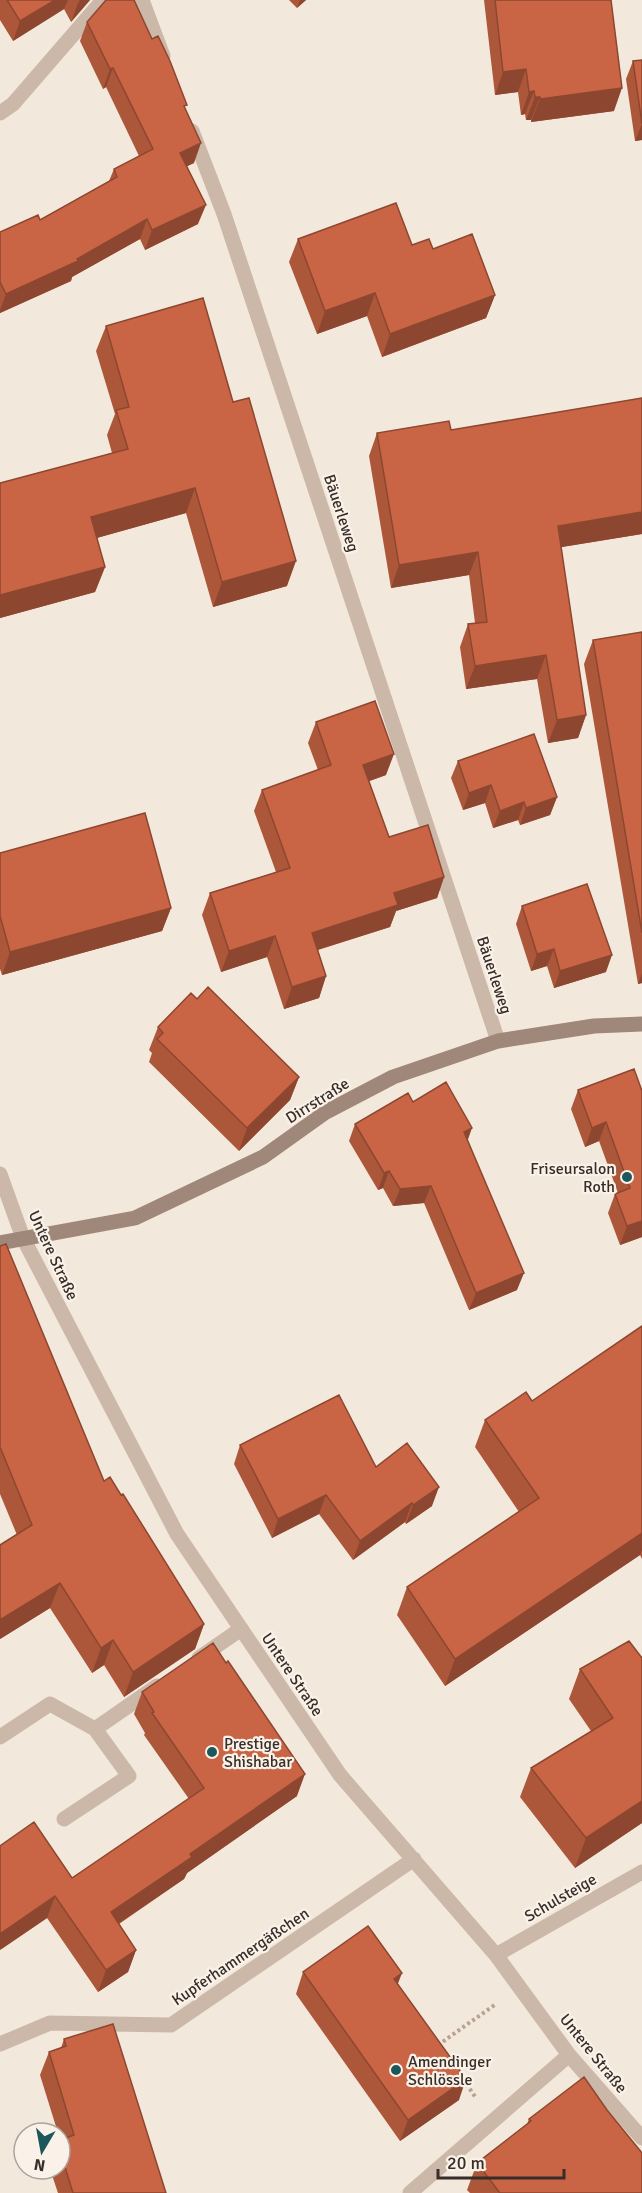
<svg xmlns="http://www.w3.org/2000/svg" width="642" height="2193" viewBox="0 0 642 2193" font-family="Signika,sans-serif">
<rect width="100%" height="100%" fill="#f3e8dc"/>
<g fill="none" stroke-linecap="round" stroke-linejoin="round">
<path stroke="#b8a292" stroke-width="4" stroke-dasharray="3 3" stroke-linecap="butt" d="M438 2045 496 2004
M463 2079 476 2098"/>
<path stroke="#ccb8a8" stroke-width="15" d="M199 1658 241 1629
M0 1737 50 1704 95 1729
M64 1819 129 1776 95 1729 157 1686"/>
<path stroke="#ccb8a8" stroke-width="15" d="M142 0 163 56
M0 113 13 104 103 0
M192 131 224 214 498 1041
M0 1174 23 1238 177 1534 340 1775 496 1955 569 2055 642 2138
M496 1955 642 1872
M0 2044 50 2023 171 2025 414 1859
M410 2193 569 2055"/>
<path stroke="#9f8779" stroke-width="15" d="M0 1243 135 1218 263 1157 326 1112 393 1077 498 1041 594 1026 642 1024"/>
</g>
<path fill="#ad573a" d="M0 0H90L71 22 64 9 13 41 0 20Z
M289 0H306L297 8Z
M484 0H611L614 111 531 122V120H526L525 114 521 115 518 92 495 95Z
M87 22 185 109 194 163 187 166 198 224 145 250 140 239 72 277 71 281 0 313V232L40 220 109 181 114 169 139 156 106 87 103 89 80 41Z
M642 60V140L635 141 626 79 633 61Z
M298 239 412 245 433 249 495 295 486 318 382 357 367 316 317 334 289 262Z
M106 326 287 586 213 607 186 513 97 538 105 567 95 592 0 618V483L112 453 107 435 115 414 96 351Z
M642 398V534L561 547 586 715 578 738 548 743 537 679 466 689 460 647 468 624 475 623 469 575 391 588 369 456 377 433 451 430Z
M642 632V983L638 984 584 664 593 640Z
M316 722 386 775 369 781 389 837 444 877 437 898 396 911 390 927 318 950 326 976 319 998 284 1009 267 957 221 972 202 915 210 893 276 872 254 811 262 790 318 770 308 743Z
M458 761 557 797 550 815 520 825 518 820 493 828 485 803 463 810 451 778Z
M0 853 171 908 162 931 2 975 0 969Z
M522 906 606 972 554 988 547 966 531 971 516 924Z
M158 1027 299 1077 290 1100 239 1151 149 1062 152 1053 149 1050Z
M634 1069 642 1237 620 1245 608 1213 615 1194 618 1193 599 1141 585 1147 571 1109 578 1090Z
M413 1102 468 1140 517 1290 469 1310 424 1203 393 1206 383 1188 378 1190 349 1141 355 1124Z
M0 1246 104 1481 121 1495 204 1624 195 1649 124 1697 104 1665 92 1673 50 1608 0 1639V1545L17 1535 0 1494Z
M642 1326V1559L640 1555 445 1686 397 1615 407 1587 519 1512 475 1447 485 1420 532 1401Z
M240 1445 376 1467 432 1506 406 1524 405 1522 353 1560 319 1514 272 1538 234 1464Z
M642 1658V1823L575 1868 520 1797 531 1768 591 1731 569 1699 580 1669Z
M142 1692 297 1796 187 1873 184 1879 119 1924 136 1950 128 1972 98 1992 47 1918 0 1950 72 1878 189 1799 144 1735 145 1733 134 1714Z
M303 1972 398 1984 459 2100 400 2141 296 1994Z
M64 2039 166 2193H58L50 2169H60V2133H58L40 2075 49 2052 61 2048Z
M529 2119 642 2193H470L467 2190 477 2163 527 2124Z"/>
<path fill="#8d4730" d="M55 0H68L64 9 13 41 20 21Z
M80 0H90L71 22 78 3Z
M300 0H306L297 8Z
M113 68 106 87 103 89 110 69Z
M526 69 518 92 495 95 503 72Z
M622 88 614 111 531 122 540 99Z
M534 91 525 114 521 115 529 92Z
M535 97H540L531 120H526Z
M642 124V140L635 141Z
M201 143 194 163 173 173 180 153Z
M206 205 198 224 145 250 152 230Z
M147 219 140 239 72 277 71 281 0 313V310L6 294 77 259Z
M375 293 367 316 317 334 325 311Z
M495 295 486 318 382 357 390 334Z
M195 488 186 513 82 542 91 517Z
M642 512V534L550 549 558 526Z
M478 552 469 575 391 588 399 565Z
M296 561 287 586 213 607 222 582Z
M105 567 95 592 0 618V595Z
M546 655 537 679 466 689 475 666Z
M586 715 578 738 548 743 557 720Z
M394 754 386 775 356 786 363 765Z
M491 785 485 803 463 810 469 793Z
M557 797 550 815 520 825 526 808Z
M524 802 518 820 493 828 500 811Z
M444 877 437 898 396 911 390 927 304 954 312 933 394 893Z
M171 908 162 931 2 975 10 952Z
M275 936 267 957 221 972 229 951Z
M554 949 547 966 531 971 537 954Z
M612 955 606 972 554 988 560 971Z
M642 973V983L638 984Z
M326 976 319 998 284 1009 292 987Z
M299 1077 290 1100 239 1151 247 1128Z
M606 1122 599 1141 585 1147 592 1128Z
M472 1128 466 1145 464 1132Z
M389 1171 383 1188 378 1190 384 1173Z
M431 1186 424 1203 393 1206 400 1189Z
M642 1221V1237L620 1245 627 1226Z
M524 1273 517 1290 469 1310 476 1293Z
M439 1487 432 1506 406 1524 413 1505Z
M326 1495 319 1514 272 1538 278 1519Z
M412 1503 405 1522 353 1560 360 1541Z
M642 1533V1550L640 1555 445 1686 455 1659Z
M60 1583 50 1608 0 1639V1620Z
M204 1624 195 1649 124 1697 133 1672Z
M113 1640 104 1665 92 1673 101 1648Z
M305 1774 297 1796 187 1873 184 1879 103 1934 111 1912 190 1854Z
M642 1801V1823L575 1868 586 1838Z
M55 1896 47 1918 0 1950V1934Z
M136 1950 128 1972 98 1992 106 1970Z
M402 1973 394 1994V1979Z
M466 2079 459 2100 400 2141 408 2120Z"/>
<path fill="#c96544" stroke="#8d4730" stroke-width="1.5" d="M7 0H55L20 21Z
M106 0H134L152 39 158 36 170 61 187 105 184 106 201 143 180 153 206 205 152 230 147 219 77 259 78 261 6 294 0 282V232L38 215 40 220 117 177 114 169 153 149 113 68 110 69 87 22Z
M495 0H611L622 88 540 99V97H535L534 91 529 92 526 69 503 72Z
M642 60V124L633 61Z
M396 203 412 245 429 239 433 249 472 234 495 295 390 334 375 293 325 311 298 239Z
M203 298 233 402 249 398 296 561 222 582 195 488 91 517 105 567 0 595V483L128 449 116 410 129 407 106 326Z
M642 398V512L558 526 586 715 557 720 546 655 475 666 468 624 487 622 478 552 399 565 377 433 449 421 451 430Z
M642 632V933L593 640Z
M375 701 394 754 363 765 389 837 428 825 444 877 394 893 398 905 312 933 326 976 292 987 275 936 229 951 210 893 290 868 262 790 331 765 316 722Z
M534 734 557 797 526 808 524 802 500 811 491 785 469 793 458 761Z
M145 813 171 908 10 952 0 916V853Z
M587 884 612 955 560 971 554 949 537 954 522 906Z
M208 987 299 1077 247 1128 157 1039 163 1033 158 1027 191 993 197 999Z
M634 1069 642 1091V1221L627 1226 615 1194 630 1188 606 1122 592 1128 578 1090Z
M446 1082 472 1128 464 1132 524 1273 476 1293 431 1186 400 1189 389 1171 384 1173 355 1124 408 1093 413 1102Z
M6 1244 104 1481 110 1477 121 1495 123 1494 204 1624 133 1672 113 1640 101 1648 60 1583 0 1620V1545L32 1525 0 1447V1246Z
M642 1326V1533L455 1659 407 1587 539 1498 485 1420 526 1392 532 1401Z
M339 1395 376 1467 407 1443 439 1487 413 1505 412 1503 360 1541 326 1495 278 1519 240 1445Z
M629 1641 642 1658V1801L586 1838 531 1768 613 1718 580 1669Z
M213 1643 226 1663 228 1661 305 1774 190 1854 192 1857 111 1912 136 1950 106 1970 55 1896 0 1934V1846L34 1822 72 1878 204 1788 152 1713 154 1712 142 1692Z
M368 1926 402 1973 394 1979 466 2079 408 2120 303 1972Z
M113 2024 166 2193H73L60 2151V2140L74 2135 49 2052 66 2046 64 2039Z
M584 2077 607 2110 642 2153V2193H500L477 2163 531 2121 529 2119Z"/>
<g fill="#1c575b" stroke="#faf2e9" stroke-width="2">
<circle cx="627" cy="1177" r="6"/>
<circle cx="212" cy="1752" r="6"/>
<circle cx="396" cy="2070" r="6"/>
</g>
<g text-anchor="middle" stroke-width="4.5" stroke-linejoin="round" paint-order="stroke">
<g font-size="16" fill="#382d28" stroke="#faf2e9">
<text transform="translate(342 513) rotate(72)" y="6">Bäuerleweg</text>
<text transform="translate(495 975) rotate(72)" y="6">Bäuerleweg</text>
<text transform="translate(317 1100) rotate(-32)" y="6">Dirrstraße</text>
<text transform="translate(54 1255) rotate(65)" y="6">Untere Straße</text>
<text transform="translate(293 1674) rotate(56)" y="6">Untere Straße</text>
<text transform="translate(560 1897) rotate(-30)" y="6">Schulsteige</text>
<text transform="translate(240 1956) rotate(-34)" y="6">Kupferhammergäßchen</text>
<text transform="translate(594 2053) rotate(51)" y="6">Untere Straße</text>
</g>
<g font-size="16" fill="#382d28" stroke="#faf2e9" text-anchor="start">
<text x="615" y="1174" text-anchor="end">Friseursalon<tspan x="615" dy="18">Roth</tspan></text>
<text x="224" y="1749">Prestige<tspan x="224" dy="18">Shishabar</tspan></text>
<text x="408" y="2067">Amendinger<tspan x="408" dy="18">Schlössle</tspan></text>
</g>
</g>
<g transform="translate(42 2151) rotate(190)"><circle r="28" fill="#faf2e9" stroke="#aca39c" stroke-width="1.5"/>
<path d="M0-4.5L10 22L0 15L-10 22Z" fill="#1c575b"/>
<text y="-9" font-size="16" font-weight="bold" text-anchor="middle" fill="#382d28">N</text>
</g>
<path d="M438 2169v9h126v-9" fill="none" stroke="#382d28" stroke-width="3"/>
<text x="447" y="2169" font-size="18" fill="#382d28" stroke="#faf2e9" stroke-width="4.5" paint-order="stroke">20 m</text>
</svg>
